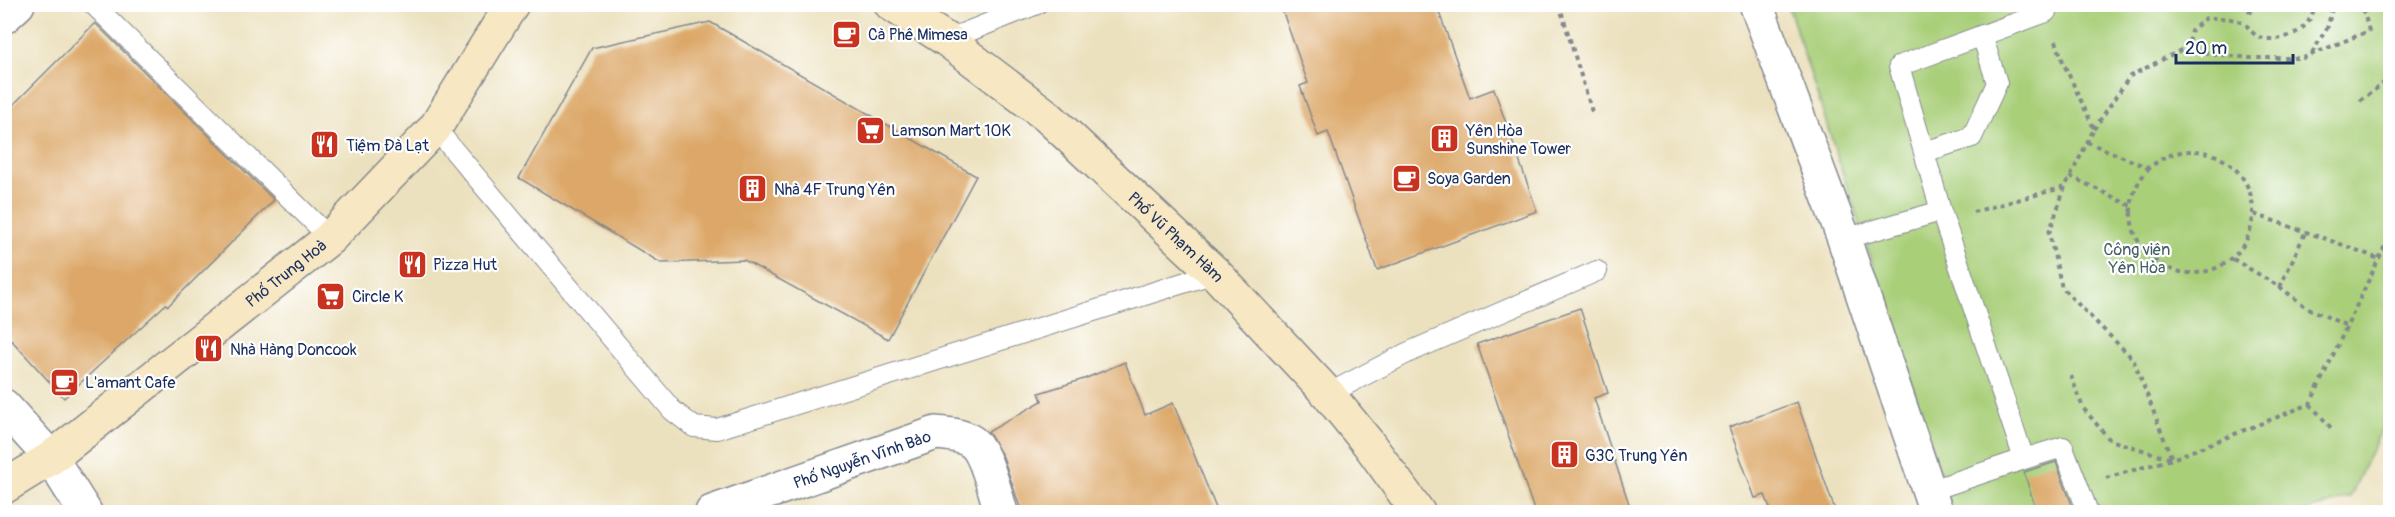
<svg xmlns="http://www.w3.org/2000/svg" width="2395" height="517" viewBox="0 0 2395 517" font-family="Pangolin,sans-serif">
<rect width="100%" height="100%" fill="#fff"/>
<filter id="ink" filterUnits="userSpaceOnUse"><feTurbulence type="fractalNoise" baseFrequency=".0167" numOctaves="2"/><feDisplacementMap in="SourceGraphic" scale="12" xChannelSelector="R" yChannelSelector="G"/><feConvolveMatrix kernelMatrix="1 2 1 2 8 2 1 2 1" color-interpolation-filters="sRGB"/></filter>
<filter id="wash" filterUnits="userSpaceOnUse"><feTurbulence type="fractalNoise" baseFrequency=".008" numOctaves="4" result="noise"/><feDisplacementMap in="SourceGraphic" scale="24" xChannelSelector="R" yChannelSelector="G"/><feGaussianBlur stdDeviation="1.35" result="paint"/><feColorMatrix in="noise" values="0 0 0 0 0 0 0 0 0 0 0 0 0 0 0 0 0 1.4 0 .05"/><feComposite in="paint" operator="in"/></filter>
<g filter="url(#wash)">
<rect width="100%" height="100%" fill="#ece1be"/>
<path fill="#a9cf79" stroke="#627f6c" stroke-width="1.5" d="M1788 5H2390V411L2350 497 2303 512H1953Z"/>
<g id="blocks">
<path fill="#dca768" d="M1280 4H1436L1470 98 1494 89 1537 211 1377 270 1328 132 1318 136 1300 86 1308 83Z
M710 22 976 176 888 339 744 260 661 263 519 178 592 48Z
M95 23 274 200 168 306 166 304 64 398 4 332V114Z
M1580 308 1608 393 1594 398 1632 513H1535L1477 344Z
M1125 362 1145 415 1173 403 1218 513H1022L1003 457 988 432 1042 401 1039 393 1084 379Z
M1797 402 1836 513H1772L1765 495 1755 498 1729 427Z
M2056 462 2075 513H2037L2024 472Z"/>
</g>
</g>
<g filter="url(#ink)">
<use href="#blocks" fill-opacity="0" stroke="#84888e" stroke-width="1.5"/>
<g fill="none" stroke-linecap="round" stroke-linejoin="round">
<defs>
<path id="lane" d="M93 4 330 238
M947 40 1037 4
M435 128 672 410 694 427 717 429 1215 273
M1924 152 1972 137 1997 83 1982 35
M1941 211 1899 66 2046 12
M1844 239 1941 211 2024 459 1929 491
M1328 394 1407 353 1597 271
M2024 459 2063 447 2088 512"/>
<g id="street">
<path d="M1756 4 1844 239 1936 512"/>
<path d="M4 17 18 4"/>
<path d="M4 406 51 458 85 512"/>
<path id="s1" d="M712 512 936 433C948 434 962 435 972 442 986 452 996 496 1001 512"/>
</g>
<g id="secondary">
<path id="s2" d="M891 4 947 40 1047 116 1215 273 1328 394 1368 443 1418 512"/>
<path id="s3" d="M4 487 51 458 330 238 435 128 512 4"/>
</g>
</defs>
<use href="#lane" stroke="#84888e" stroke-width="22"/>
<use href="#street" stroke="#84888e" stroke-width="36"/>
<use href="#secondary" stroke="#84888e" stroke-width="36"/>
<path stroke="#84888e" stroke-width="4" stroke-dasharray="4.5 4.5" stroke-linecap="butt" d="M1559 4 1593 115
M2241 4 2251 12 2260 4
M2188 51 2191 31 2206 18C2220 18 2236 17 2247 26 2250 29 2253 34 2257 36 2280 46 2314 30 2314 4
M2312 53 2328 26 2333 4
M2360 101 2390 78
M2094 129 2130 76 2181 50 2250 58H2303L2369 31 2362 4
M2087 142 2149 168
M2131 212a61 61 0 1 1 122 0a61 61 0 1 1-122 0Z
M2070 176 2131 206
M2065 187 2049 233 2062 288 2133 359 2172 459 2110 440 2083 408 2071 376
M1973 212 2065 187 2094 129 2063 62 2056 41
M2254 214C2296 229 2338 242 2379 259
M2233 259 2280 287 2306 307 2347 326
M2280 287 2305 233
M2310 404 2332 429
M2106 478 2172 459 2310 404 2390 235"/>
<use href="#lane" stroke="#fff" stroke-width="20"/>
<use href="#street" stroke="#fff" stroke-width="33"/>
<use href="#secondary" stroke="#f7e8c3" stroke-width="33"/>
</g>
</g>
<defs>
<symbol id="cafe-square" viewBox="-11 -11 22 22"><rect x="-9" y="-9" width="18" height="18" rx="4" fill="#c8321e" stroke="#fff"/><path d="M-5.5-4.5H6V0H3Q3 3.5 0 3.5H-2.5Q-5.5 3.5-5.5 0ZM3-3.2v2h1.7v-2ZM-6 4.5H4V6H-6Z" fill="#fff"/></symbol>
<symbol id="supermarket-square" viewBox="-11 -11 22 22"><rect x="-9" y="-9" width="18" height="18" rx="4" fill="#c8321e" stroke="#fff"/><path d="M-6-5.5h2.5l.6 2H6L4.5 2H-2.5L-4.4-4H-6ZM-1.5 3.2a1.3 1.3 0 1 0 .1 0ZM3 3.2a1.3 1.3 0 1 0 .1 0Z" fill="#fff"/></symbol>
<symbol id="building-square" viewBox="-11 -11 22 22"><rect x="-9" y="-9" width="18" height="18" rx="4" fill="#c8321e" stroke="#fff"/><path d="M-4-6H4V6H1V3H-1V6H-4ZM-2.5-4.3h1.7v1.8h-1.7ZM.8-4.3h1.7v1.8H.8ZM-2.5-1h1.7V.8h-1.7ZM.8-1h1.7V.8H.8Z" fill="#fff"/></symbol>
<symbol id="restaurant-square" viewBox="-11 -11 22 22"><rect x="-9" y="-9" width="18" height="18" rx="4" fill="#c8321e" stroke="#fff"/><path d="M-5-6h1v4h1v-4h1v4h1v-4h1v5L-1.5 .5V6h-2V.5L-5-1ZM5-6V6H3V1.5H1.5Q1.5-4 5-6Z" fill="#fff"/></symbol>
</defs>
<g fill-rule="evenodd">
<use href="#cafe-square" x="830" y="18" width="33" height="33"/>
<use href="#supermarket-square" x="854" y="114" width="33" height="33"/>
<use href="#building-square" x="1428" y="122" width="33" height="33"/>
<use href="#restaurant-square" x="308" y="128" width="33" height="33"/>
<use href="#cafe-square" x="1390" y="162" width="33" height="33"/>
<use href="#building-square" x="736" y="172" width="33" height="33"/>
<use href="#restaurant-square" x="396" y="248" width="33" height="33"/>
<use href="#supermarket-square" x="314" y="280" width="33" height="33"/>
<use href="#restaurant-square" x="192" y="332" width="33" height="33"/>
<use href="#cafe-square" x="48" y="366" width="33" height="33"/>
<use href="#building-square" x="1548" y="438" width="33" height="33"/>
</g>
<g text-anchor="middle" stroke-width="4.5" stroke-linejoin="round" paint-order="stroke">
<g font-size="16" fill="#1b2f5e" stroke="#fff" text-anchor="start">
<text x="868" y="40">Cà Phê Mimesa</text>
<text x="891" y="136">Lamson Mart 10K</text>
<text x="1466" y="136">Yên Hòa<tspan x="1466" dy="18">Sunshine Tower</tspan></text>
<text x="346" y="151">Tiệm Đà Lạt</text>
<text x="1427" y="184">Soya Garden</text>
<text x="774" y="195">Nhà 4F Trung Yên</text>
<text x="433" y="270">Pizza Hut</text>
<text x="352" y="302">Circle K</text>
<text x="230" y="355">Nhà Hàng Doncook</text>
<text x="85" y="388">L'amant Cafe</text>
<text x="1585" y="461">G3C Trung Yên</text>
</g>
<g font-size="16" fill="#1b2f5e" stroke="#fff">
<text dy="6" stroke="none"><textPath href="#s2" startOffset="369">Phố Vũ Phạm Hàm</textPath></text>
<text dy="6" stroke="none"><textPath href="#s3" startOffset="354">Phố Trung Hoà</textPath></text>
<text dy="6" stroke="none"><textPath href="#s1" startOffset="159">Phố Nguyễn Vĩnh Bảo</textPath></text>
</g>
<g font-size="16" fill="#465f66" stroke="#fff">
<text x="2137" y="255">Công viên<tspan x="2137" dy="18">Yên Hòa</tspan></text>
</g>
</g>
<rect width="2395" height="517" fill="none" stroke="#fff" stroke-width="24"/>
<path d="M2176 54v9h117v-9" fill="none" stroke="#1b2f5e" stroke-width="3"/>
<text x="2185" y="54" font-size="18" fill="#1b2f5e" stroke="#ffffff" stroke-width="4.5" paint-order="stroke">20 m</text>
</svg>
